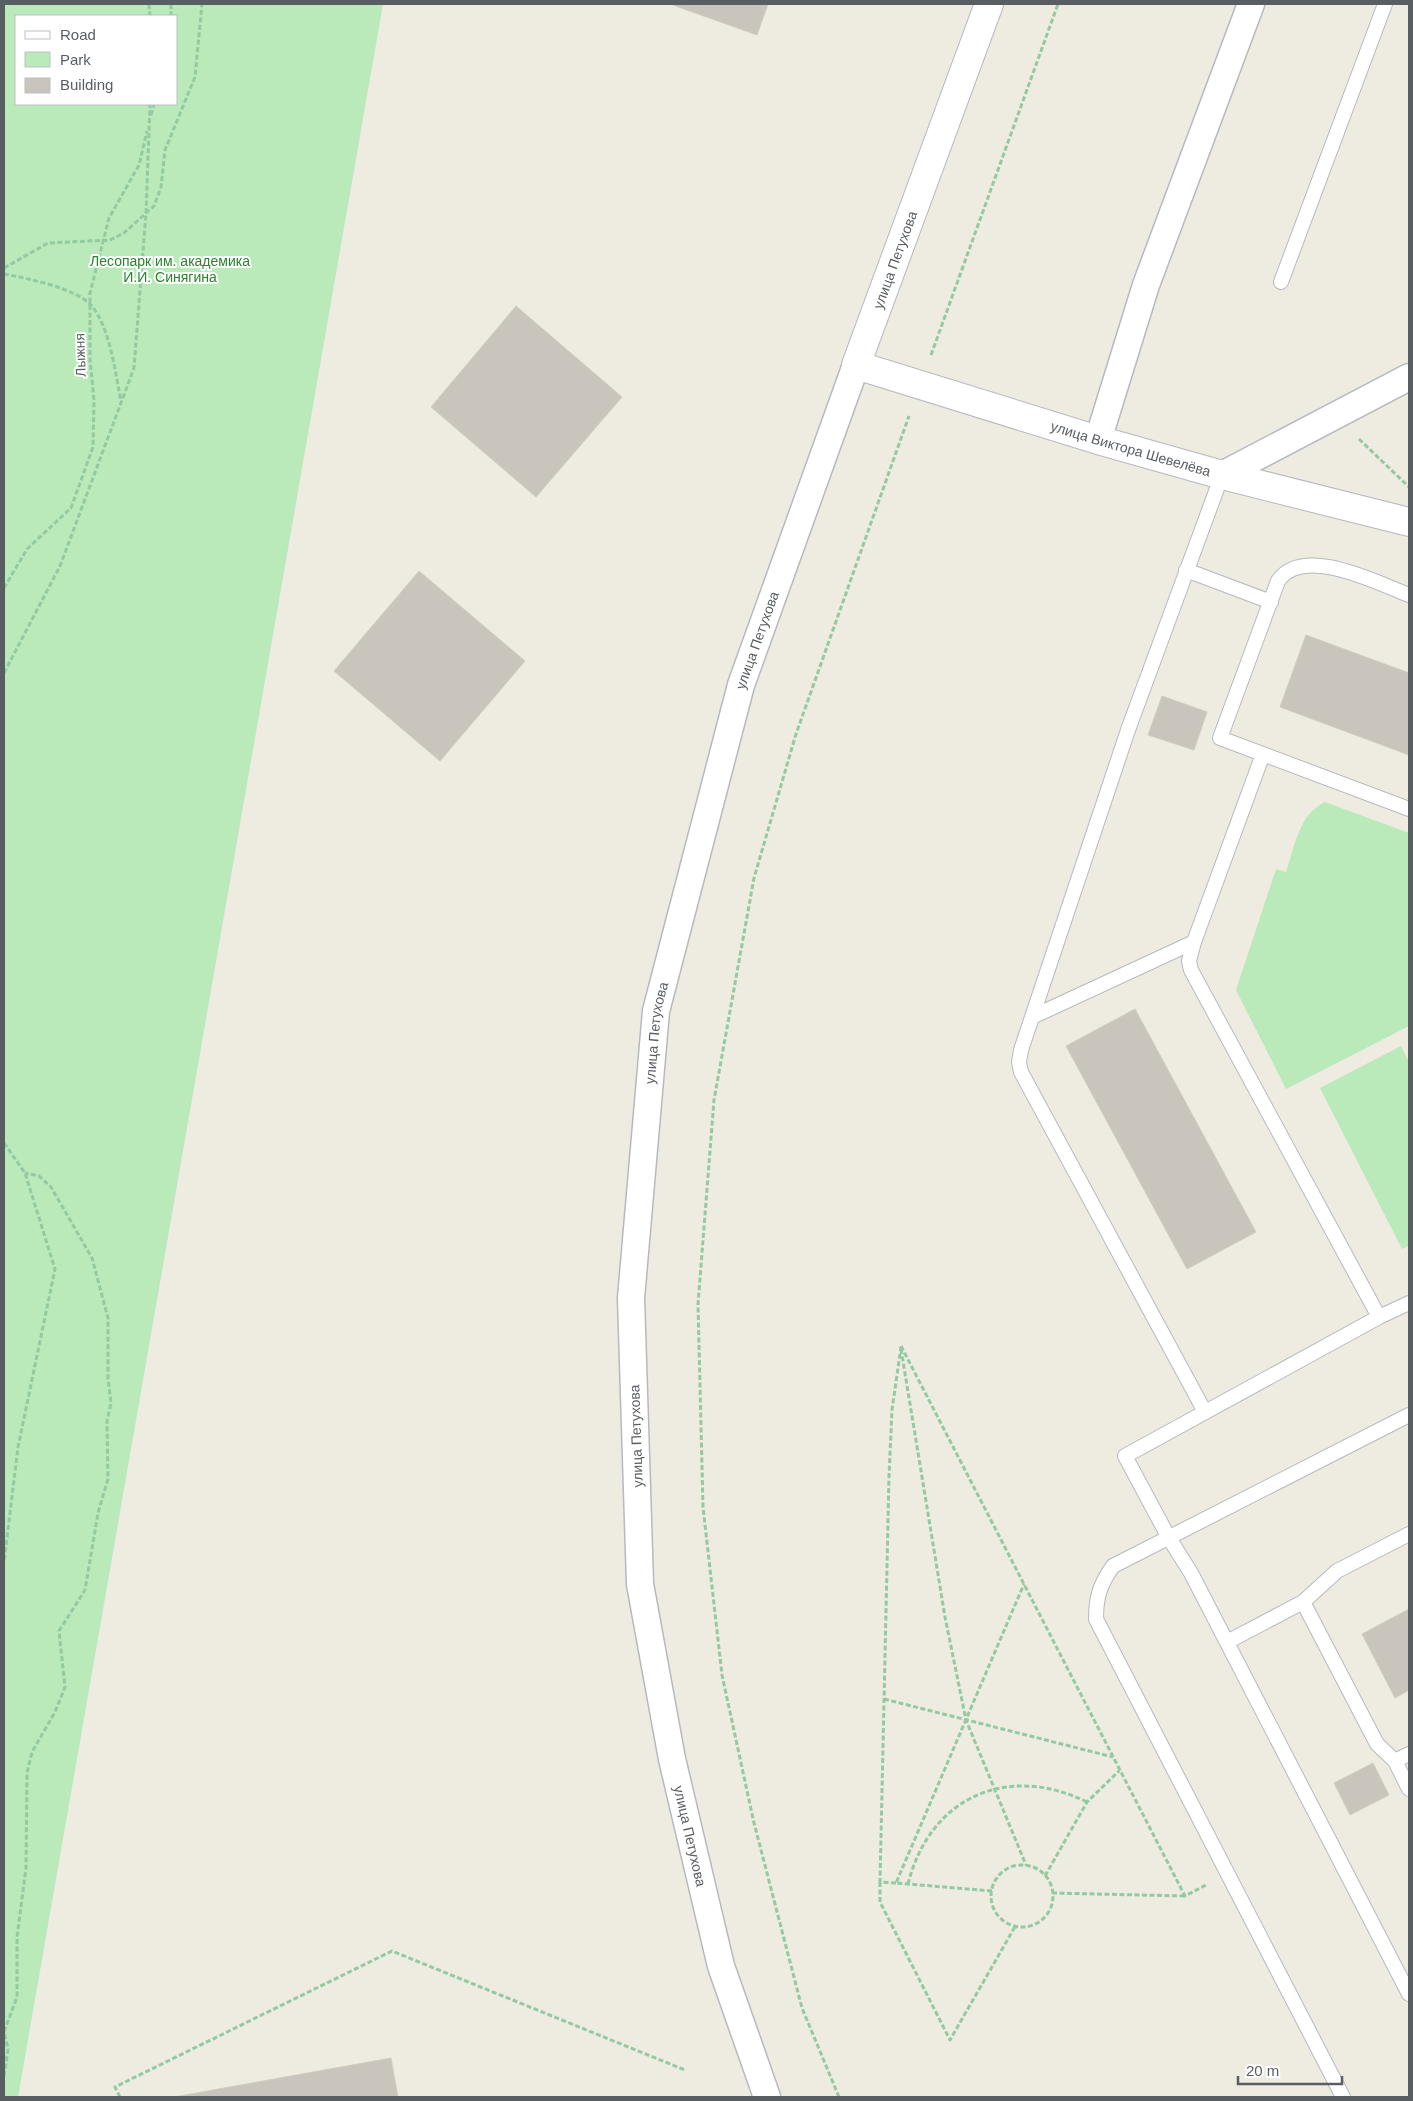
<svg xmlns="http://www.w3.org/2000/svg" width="1413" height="2101" viewBox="0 0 1413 2101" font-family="Arial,sans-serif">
<rect width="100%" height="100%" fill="#eeebe0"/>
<path fill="#bae9ba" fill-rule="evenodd" d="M4 4H383L18 2097H4ZM16 16H176V104H16Z
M1325 802 1409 833V1026L1286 1089 1236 990 1276 869 1286 872C1295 846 1299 814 1325 802Z
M1401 1046 1409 1062V1246L1402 1249 1320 1088Z"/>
<path fill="#c9c5bd" stroke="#d3cdbe" d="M670 4H768L757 35Z
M516 306 622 397 536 497 431 407Z
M419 571 525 661 440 761 334 671Z
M1306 635 1409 673V755L1280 707Z
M1162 696 1207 712 1194 750 1148 735Z
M1135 1009 1256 1232 1187 1269 1066 1046Z
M1409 1609V1690L1395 1698 1362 1634Z
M1373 1763 1389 1795 1350 1815 1334 1783Z
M391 2058 398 2097H174Z"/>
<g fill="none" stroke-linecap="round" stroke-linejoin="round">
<defs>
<path id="service" d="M1281 282 1385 4
M1186 570 1271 602
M1409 595C1377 583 1303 544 1278 581L1220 738 1409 809
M1194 942 1189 961 1191 970 1379 1317 1125 1456 1169 1538 1191 1573 1409 1994
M1032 1017 1194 942 1263 754
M1379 1317 1409 1303
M1205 1412 1021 1072 1019 1062 1021 1050 1128 730 1222 475
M1303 1602 1337 1571 1409 1534
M1227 1642 1303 1602 1377 1744 1395 1761 1409 1789
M1395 1761 1409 1754
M1343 2097 1096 1619C1096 1597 1100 1584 1113 1566L1409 1415"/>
<g id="minor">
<path d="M1098 440 1146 285 1251 4"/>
<path d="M1222 475 1409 377"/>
<path id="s1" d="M767 2097 721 1966 672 1759 640 1584 631 1298 656 1011 741 685 856 365"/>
</g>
<g id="tertiary">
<path id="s2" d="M989 4 856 365 1098 440 1222 475 1409 522"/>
</g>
</defs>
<use href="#service" stroke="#b6b9bf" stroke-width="16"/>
<use href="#minor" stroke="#b6b9bf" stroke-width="29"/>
<use href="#tertiary" stroke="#b6b9bf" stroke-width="30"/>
<path stroke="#93caa2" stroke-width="3" stroke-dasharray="5 2.5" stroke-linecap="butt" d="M149 4 150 16
M171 4V16
M151 115 154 104
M4 268 48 243 110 240 124 233 154 206 161 187 165 150 195 77 202 4
M4 274C26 278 75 288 91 305 110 327 115 372 121 401
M931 355 1058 4
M1359 439 1409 487
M4 588 27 549 71 508 93 447 94 400 90 360V293L109 218 139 165 147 131
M4 673 60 566 134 368 146 213 150 104
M4 1143 25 1173 55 1269 18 1447 4 1562
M901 1346 1185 1896 1206 1885
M901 1349 945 1617 966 1720 1026 1865
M884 1699 1113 1757
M991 1896a31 31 0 1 1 62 0a31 31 0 1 1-62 0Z
M1045 1876 1087 1802 1120 1770
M880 1882V1902L950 2040 1016 1925
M896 1883 880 1882 889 1476 892 1410 901 1347
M908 1884C930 1797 1007 1763 1087 1802
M992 1891 896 1883 1024 1584
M1052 1893 1185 1896
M4 2076 8 2049 4 2032 17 1997V1937L26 1868 27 1773 32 1752 55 1712 65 1687 59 1631 85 1590 98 1513 108 1479 107 1421 111 1403 108 1378V1318L92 1258 51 1187 39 1176 25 1173
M120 2097 115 2087 392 1951 685 2070
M839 2097 802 2008 754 1823 722 1675 703 1507 698 1304 714 1100 754 878 796 734 909 416"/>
<use href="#service" stroke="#fff" stroke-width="14"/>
<use href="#minor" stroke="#fff" stroke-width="26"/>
<use href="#tertiary" stroke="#fff" stroke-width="28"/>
</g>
<g text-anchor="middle" stroke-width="4" stroke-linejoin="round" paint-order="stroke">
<g font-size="14" fill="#595e63" stroke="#fff">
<text transform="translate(895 260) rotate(-70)" y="5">улица Петухова</text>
<text transform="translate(80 355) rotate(-92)" y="5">Лыжня</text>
<text dy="5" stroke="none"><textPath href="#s2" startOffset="672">улица Виктора Шевелёва</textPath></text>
<text dy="5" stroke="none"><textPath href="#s1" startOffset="1488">улица Петухова</textPath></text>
<text dy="5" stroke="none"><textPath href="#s1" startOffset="1082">улица Петухова</textPath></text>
<text transform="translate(636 1436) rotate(-92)" y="5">улица Петухова</text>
<text transform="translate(690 1836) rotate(77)" y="5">улица Петухова</text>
</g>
<g font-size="14" fill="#2b822f" stroke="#fff">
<text x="170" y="266">Лесопарк им. академика<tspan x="170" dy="16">И.И. Синягина</tspan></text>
</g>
</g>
<rect width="1413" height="2101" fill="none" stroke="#595e63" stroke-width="10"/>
<rect x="15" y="15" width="162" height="90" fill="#ffffff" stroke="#bdbfc1"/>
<rect x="25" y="31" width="25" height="8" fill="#ffffff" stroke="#bdbfc1"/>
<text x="60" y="40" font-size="15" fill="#595e63">Road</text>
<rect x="25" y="52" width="25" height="15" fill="#bae9ba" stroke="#bdbfc1"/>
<text x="60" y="65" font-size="15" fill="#595e63">Park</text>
<rect x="25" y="78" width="25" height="15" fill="#c9c5bd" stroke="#bdbfc1"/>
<text x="60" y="90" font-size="15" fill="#595e63">Building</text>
<path d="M1238 2076v8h104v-8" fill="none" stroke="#595e63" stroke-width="2.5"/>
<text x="1246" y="2076" font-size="15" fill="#595e63" stroke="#ffffff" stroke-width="4" paint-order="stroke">20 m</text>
</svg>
